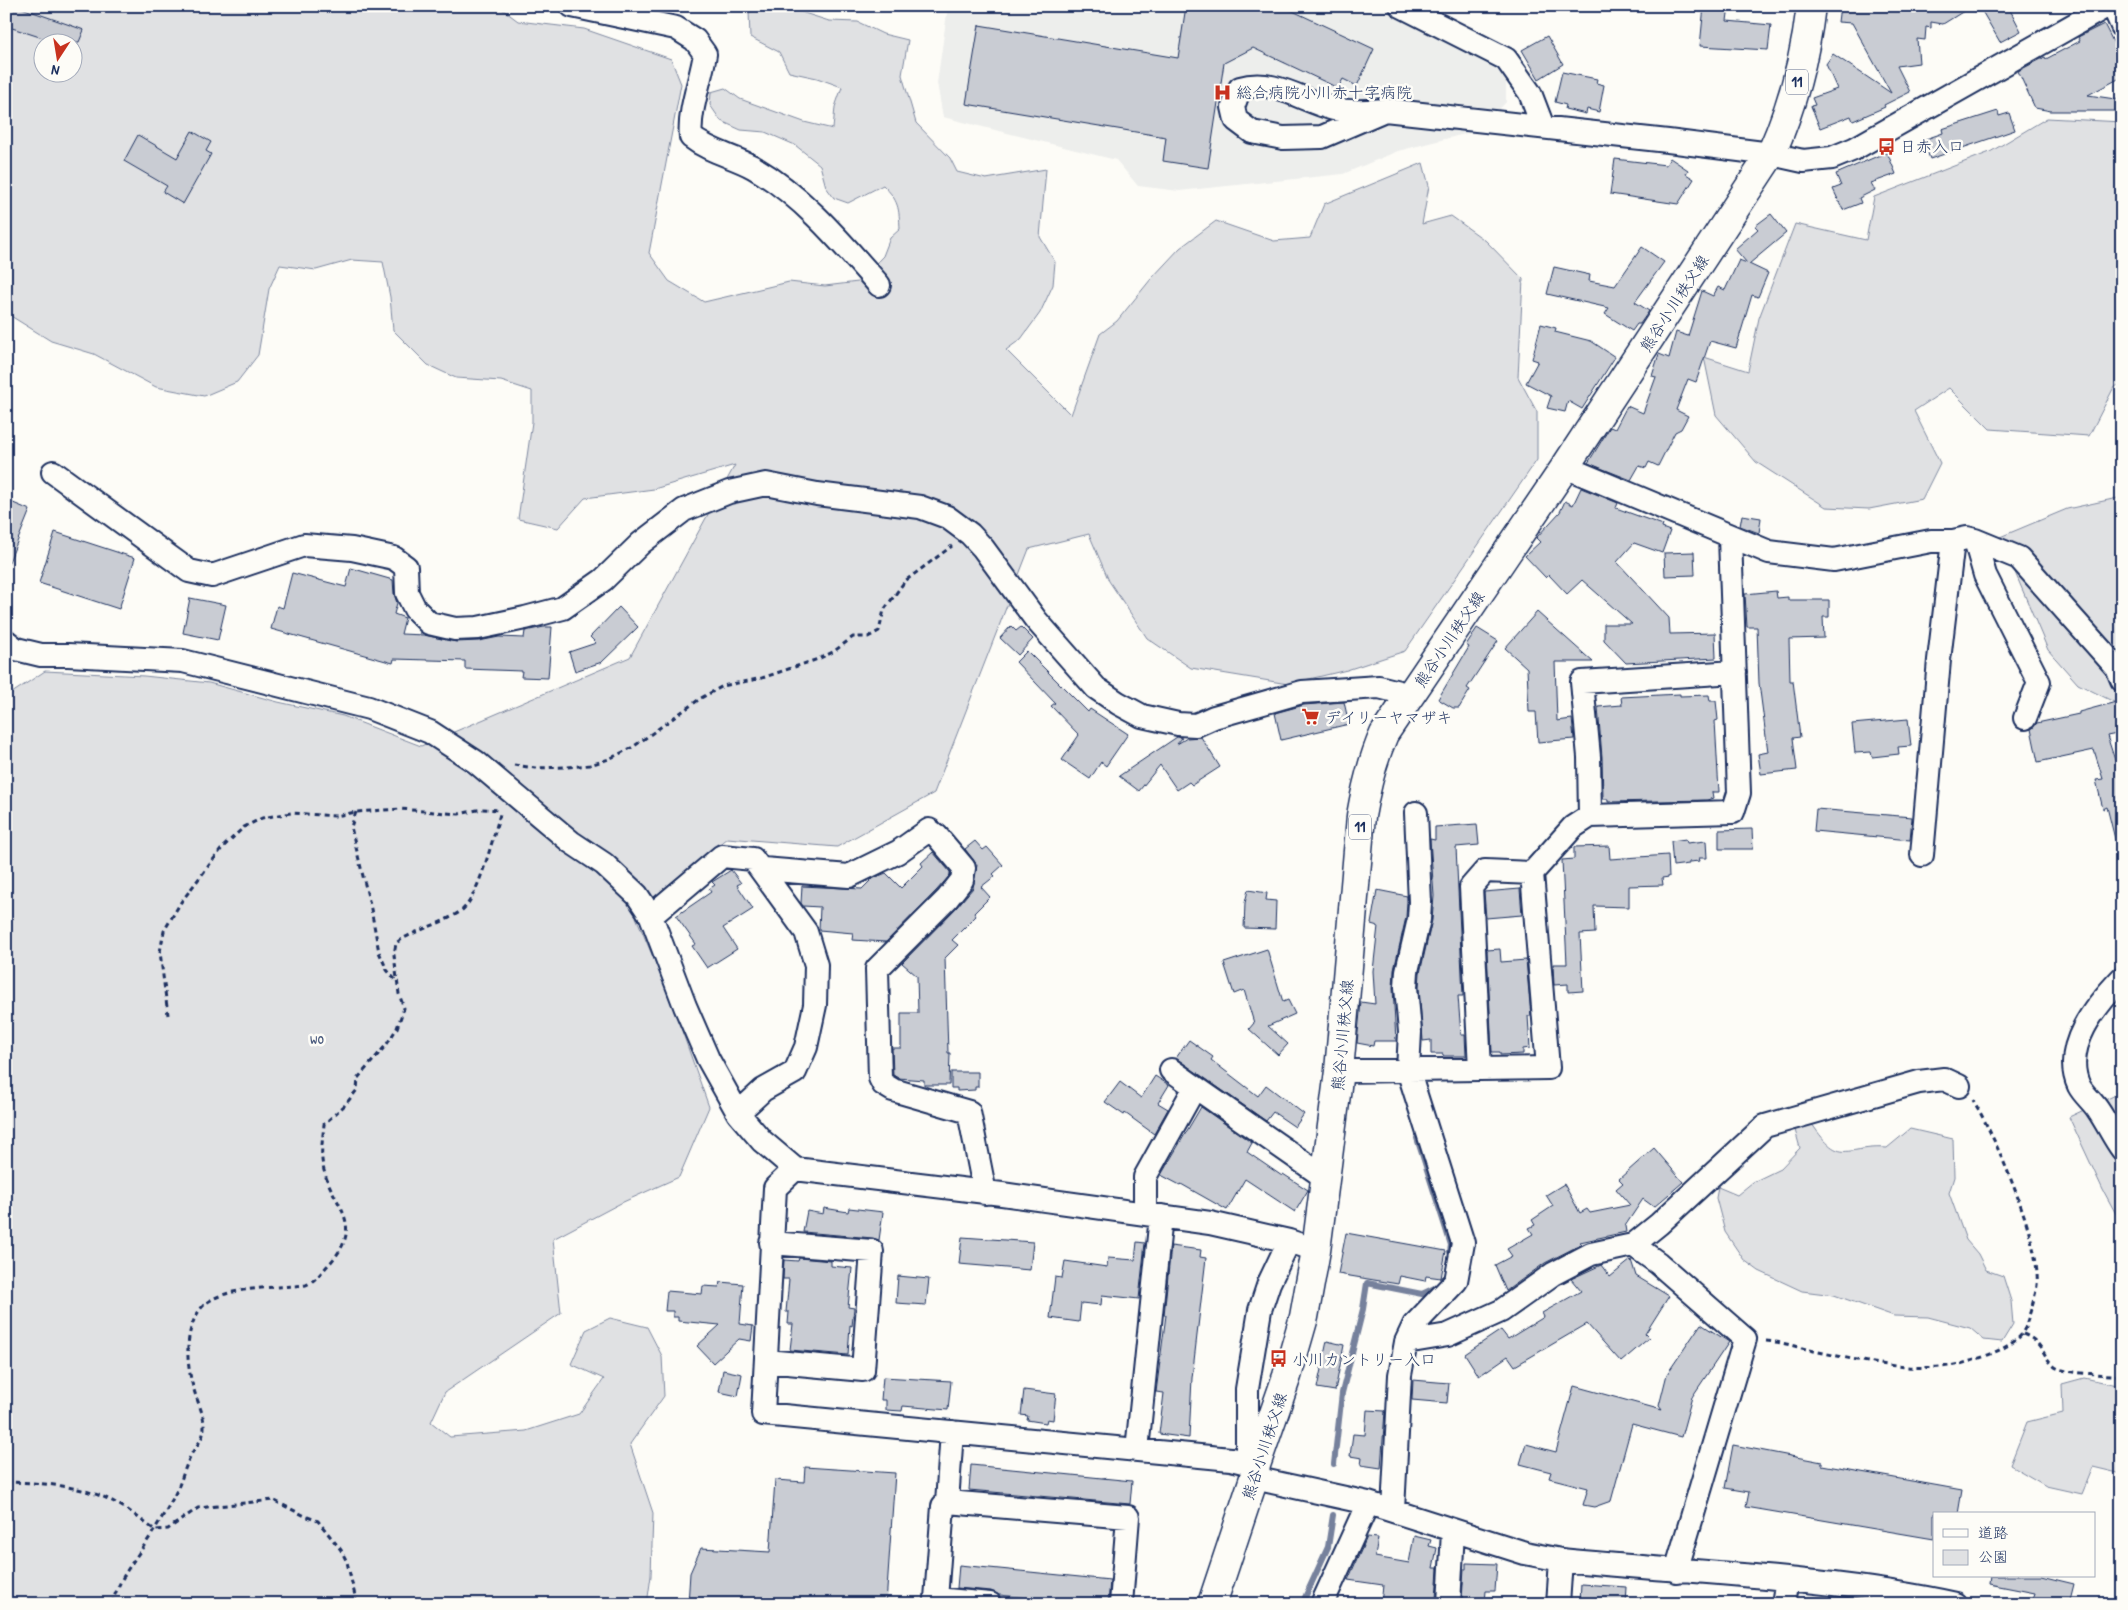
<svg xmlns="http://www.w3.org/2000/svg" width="2128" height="1610" viewBox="0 0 2128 1610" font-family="'Patrick Hand','Klee One',sans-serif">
<rect width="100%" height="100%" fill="#fdfcf7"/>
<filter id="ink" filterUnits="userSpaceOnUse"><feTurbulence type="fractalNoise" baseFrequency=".02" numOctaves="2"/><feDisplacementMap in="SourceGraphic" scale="10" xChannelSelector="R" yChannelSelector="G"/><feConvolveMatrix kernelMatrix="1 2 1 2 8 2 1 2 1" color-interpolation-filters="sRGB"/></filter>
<g filter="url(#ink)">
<path fill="#edeeec" d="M948 6H1381L1448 44 1489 57 1506 81V102L1480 130 1398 151 1343 174 1179 191 1138 186 1116 160 943 117 937 83Z"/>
<path fill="#e0e1e3" stroke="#7e88a0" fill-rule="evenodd" d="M6 6H498L518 21 584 29 671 59 681 84 649 253 669 281 704 302 789 282 825 286 858 282 883 256 890 238 900 229C899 208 899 201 883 185L848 203 834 198 826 187 820 165 795 145 765 132 741 130 721 121 710 105 711 92 725 88 740 99 804 122 833 129 835 107 842 87 817 78 789 72 779 52 750 37 749 12 777 8 801 12 829 21 858 22 883 34 908 40 902 75 916 123 950 158 957 172 986 179 1046 169 1040 237 1055 262 1053 285 1040 313 1021 339 1006 350 1071 415 1100 334 1117 321 1151 279 1180 248 1216 221 1274 241 1310 238 1324 204 1423 163 1429 186 1422 224 1451 216 1486 241 1523 279 1518 377 1537 412V460L1405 651 1347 670 1288 684 1191 668 1147 638 1109 581 1089 534 1029 549 934 793 837 847 727 838 663 889 636 917 670 997 709 1107 679 1177 621 1203 553 1239 561 1313 445 1392 431 1422 450 1437 526 1431 579 1414 604 1379 571 1364 586 1330 610 1318 647 1327 662 1356 664 1396 630 1444 653 1513 651 1576 647 1604H6V697L45 671 144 676 209 683 278 702 343 716 421 746 630 657 735 465 654 489 585 498 558 528 518 519 532 422V391L501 381 456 378 428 365 393 330 390 297 383 262 352 260 316 270 280 265 269 289 258 355 237 382 204 396 156 387 94 354 51 341 6 313ZM42 42H72V72H42Z
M2047 118 2122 122V384L2114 387 2089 436 1990 429 1949 388 1914 411 1940 463 1922 499 1869 509 1826 507 1756 462 1716 415 1704 357 1748 371 1759 318 1795 224 1866 240 1874 197 1990 152Z
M2122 497V706L2078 684 2048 650 2000 537 2067 509Z
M2122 1092V1225L2103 1190 2069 1117Z
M1812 1124C1842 1168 1845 1145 1887 1148L1910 1129 1953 1139 1954 1177 1949 1193 1966 1240 1978 1254 1986 1270 2003 1276 2011 1301 2013 1324 2002 1342 1984 1340 1970 1328 1928 1317 1894 1316 1834 1295 1802 1291 1759 1271 1744 1260 1725 1232 1716 1198 1718 1187 1737 1195 1753 1182 1780 1169 1800 1148 1795 1130Z
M2084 1378 2122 1386V1474L2093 1467 2082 1494 2046 1486 2010 1465 2027 1422 2063 1413 2062 1384Z"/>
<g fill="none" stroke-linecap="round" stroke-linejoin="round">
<path stroke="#76819c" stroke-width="6" d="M1417 1138 1451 1245 1450 1252
M1334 1464 1342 1393 1363 1309 1367 1283 1422 1294 1437 1287
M1302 1604 1328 1547 1333 1515"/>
</g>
<path fill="#c9ccd3" stroke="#1b2f5e" d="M6 6H16L84 30 79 42H55L6 26Z
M1186 6H1282L1374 49 1357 86 1343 79 1338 88 1253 48 1224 63 1208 168 1163 161 1166 137 966 104 979 25 1178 58Z
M1704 6H1729L1727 21 1771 25 1768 50 1700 46Z
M1840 6H1972L1943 24 1931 22V28L1926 27 1925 40 1917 39 1919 63 1897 66 1910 92 1884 105 1885 107 1853 121 1851 116 1820 128 1811 106 1815 105 1812 98 1837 89 1826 64 1833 54 1891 93 1852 23 1838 22Z
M1979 6H2008L2021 31 2000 42Z
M2104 24 2122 59V77L2088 95 2122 100V111H2051L2035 108 2018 71 2045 57 2046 59 2080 41 2078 37Z
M1547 36 1563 64 1539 79 1522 50Z
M1562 72 1597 79 1596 83 1604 85 1599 112 1587 109 1586 114 1565 109 1566 105 1555 102Z
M1998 111 1999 116 2009 113 2015 130 1930 159 1923 140 1943 133 1942 129Z
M192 131 211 142 206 151 211 154 183 204 163 192 167 186 124 161 138 135 177 158Z
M1887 152 1896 174 1871 183 1875 190 1859 198 1861 203 1843 210 1833 189 1841 186 1836 174Z
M1670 158 1688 170 1686 174 1694 179 1678 204 1610 194 1615 159 1666 165Z
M1771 214 1786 233 1749 264 1768 273 1758 297 1752 295 1736 348 1710 341 1696 382 1688 379 1676 410 1688 416 1681 429 1675 432 1658 466 1649 462 1646 468 1639 466 1631 480 1588 463 1610 427 1615 429 1627 406 1643 413 1656 377 1652 376 1659 354 1669 358 1676 332 1688 336 1702 291 1713 296 1718 287 1725 290 1739 260 1747 263 1735 249 1758 229 1755 226Z
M1642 247 1664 262 1635 302 1649 311 1640 324H1637L1632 331 1605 314 1609 308 1547 294 1554 267 1590 275 1589 281 1615 286Z
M1541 324 1556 328 1555 332 1591 341 1615 357 1582 409 1568 401 1565 412 1547 408 1551 396 1526 383 1538 361 1532 359Z
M1581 488 1618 503 1616 508 1663 525 1662 528 1670 531 1662 553 1634 543 1617 562 1669 618 1670 634 1715 633 1716 658 1626 663 1604 640V624H1632L1582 580 1567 594 1549 575 1546 578 1525 556 1540 542 1536 538 1560 512 1565 501 1573 505Z
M6 500 30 510 7 567H6Z
M1742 515 1761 518 1759 533 1740 526Z
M55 532 135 558 119 609 39 583Z
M1694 552 1695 575 1665 576 1664 553Z
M351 568 393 580 394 594 397 603 394 614 405 618 401 634 424 635 456 642 479 641 499 637 524 638 525 631 544 627H552L548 678 521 677 522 671 465 669V661L394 659 393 663 271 629 277 606 283 608 292 573 346 587Z
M1776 591 1777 598 1788 597V600H1829V617H1823L1824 638 1789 639 1790 681H1793L1800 737 1793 738 1797 770 1761 774 1758 754 1768 752 1759 683 1757 627H1747L1745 594Z
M190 598 226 605 218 640 183 633Z
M619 607 638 627 602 662 575 671 569 652 596 643 590 637Z
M1537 612 1593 662H1555L1557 721 1572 719 1574 739 1538 742 1536 712H1529L1527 668 1505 648Z
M1011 626 1016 631 1021 627 1033 639 1018 655 1000 638Z
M1477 628 1498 641 1467 688 1470 690 1459 708H1453L1438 699 1469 647 1466 645Z
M1027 651 1088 712 1090 709 1128 734 1106 766 1101 762 1090 779 1062 760 1079 735 1051 706 1055 703 1016 662Z
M1680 694V696L1709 695 1710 701H1716L1718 720 1715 721 1719 792H1712L1713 798 1707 800 1608 802V799H1603L1602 757 1598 707 1622 705 1621 697Z
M1344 702 1349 724 1281 740 1275 713 1304 705Z
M2116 702 2122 733 2107 736 2122 781V842L2116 843 2107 807 2103 809 2096 780 2103 779 2094 750 2038 762 2031 729 2037 723 2079 714V712Z
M1908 719 1911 746 1898 747 1899 754 1872 757 1871 752 1855 753 1852 724Z
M1177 737 1182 738 1177 744 1187 738 1201 737 1220 767 1192 785 1189 782 1177 790 1160 765 1139 791 1119 776Z
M1816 809 1912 817 1910 840 1814 831Z
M1477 824 1479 845 1456 847 1463 996H1458L1461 1035H1465L1466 1056H1443V1054H1431V1040L1423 1041 1419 987 1420 973 1432 920 1434 896 1430 839 1435 840V827Z
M1752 829 1753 849H1719V830Z
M1686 839 1687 843 1706 841 1707 858H1699L1700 861 1689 862V864L1673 866 1671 841Z
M975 841 983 850 987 847 1003 865 993 874 995 876 981 887 990 897 974 913 976 916 952 940 958 945 945 958 948 1053H950L949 1085H924V1080L898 1078 893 1075 892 1048H901V1013H918L917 976 902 963 956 908 973 888 977 865 965 849Z
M1609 846 1610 859 1668 855 1669 877 1662 878 1663 885 1629 886V907L1594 906 1595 933 1580 934 1583 991 1568 992V984L1554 985 1553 964H1567L1562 860 1574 859V847Z
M933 852 950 872V875L937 890 886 942 852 940 853 933 819 930 820 907 803 906 801 903 802 886 862 889 872 879 886 873 901 888 923 866 921 863Z
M731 870 741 883 737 885 753 909 723 928 737 949 707 968 692 946 696 944 676 916 711 892 709 889 715 885 712 882Z
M1520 889 1522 915 1486 918 1484 892Z
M1248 890 1267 893 1266 900 1276 901 1275 929 1244 928 1245 903Z
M1377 890 1407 896V902L1406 917 1394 970 1393 988 1396 1041H1374L1373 1046 1357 1043 1361 1002 1375 1004 1373 971 1378 926 1371 924Z
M1267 949 1283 1002 1288 1000 1295 1014 1268 1026 1288 1044 1278 1055 1249 1029 1254 1023 1244 990 1234 994 1224 963Z
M1500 949 1501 962 1526 960 1531 1016H1528L1530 1048 1523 1049V1054L1500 1055V1052H1492L1487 950Z
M1189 1040 1213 1057 1211 1060 1258 1096 1266 1085 1304 1114 1295 1127 1273 1112 1266 1121 1176 1058Z
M951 1072H978V1087H975V1090L957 1091V1088H951Z
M1155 1076 1169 1085 1158 1103 1168 1109 1154 1134 1125 1113 1124 1115 1105 1102 1120 1082 1141 1098Z
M1201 1107 1252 1143 1247 1152 1282 1176 1283 1174 1308 1190 1295 1212 1245 1179 1227 1210 1181 1184 1180 1185 1161 1175Z
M1654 1148 1683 1182 1654 1207 1643 1199 1625 1226 1626 1232 1580 1242 1582 1244 1545 1263 1506 1291 1495 1265 1512 1256 1507 1249 1533 1234 1529 1228 1535 1225 1532 1220 1553 1206 1546 1195 1564 1184 1580 1213 1587 1209 1590 1213 1630 1205 1616 1189 1623 1183 1619 1179Z
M824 1208 848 1212 849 1208 883 1212 879 1240 873 1238 803 1232 807 1211 823 1214Z
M1346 1233 1446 1251 1441 1278 1426 1276 1425 1281 1400 1276 1398 1284 1338 1274Z
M962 1237 1033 1242 1030 1270 959 1264Z
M1137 1242 1145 1243 1139 1299 1102 1295 1101 1305 1081 1303 1079 1322 1050 1318 1055 1277 1062 1278 1065 1261 1107 1267 1108 1258 1135 1260Z
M1171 1246 1201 1250 1200 1257 1206 1258 1192 1378 1189 1438 1159 1434 1164 1393 1156 1392 1166 1315H1164Z
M799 1258 831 1261V1266L852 1268 848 1307 854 1308 852 1326 850 1325 848 1355 790 1350 793 1324H788L789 1312H786L789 1279H783L784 1260 798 1261Z
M1631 1260 1636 1276 1669 1296 1645 1334 1649 1338 1621 1362 1587 1324 1515 1366 1508 1356 1479 1376 1465 1354 1501 1330 1508 1339 1544 1317 1542 1313 1581 1291 1571 1279 1601 1265 1610 1277Z
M898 1276 929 1279 926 1305 896 1303Z
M720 1282 743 1284 740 1324 753 1326 751 1341 739 1339 713 1363 697 1346 720 1325 678 1321V1317H673V1311H665L667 1291 702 1294 703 1286 719 1287Z
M1701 1324 1729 1342 1692 1397 1681 1437 1632 1424 1611 1501 1594 1507 1583 1505 1588 1488 1549 1478 1551 1472 1520 1464 1526 1444 1556 1452 1574 1386 1662 1410 1659 1406 1667 1374Z
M1327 1341 1344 1345 1335 1391 1317 1388Z
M723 1370 742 1374 738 1396 719 1392Z
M883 1377 951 1381 948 1410 903 1406 902 1411 886 1410V1400H881Z
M1413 1380 1449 1383 1447 1403 1412 1400Z
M1024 1390 1056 1394 1053 1420 1047 1419 1046 1423 1027 1420 1028 1416 1021 1415Z
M1367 1410 1385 1411 1381 1468 1361 1465 1362 1458 1350 1456 1353 1434 1365 1435Z
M1733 1445 1822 1462V1465L1962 1490 1958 1514H1934V1539L1746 1507 1749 1492 1725 1488Z
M971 1465 1132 1481 1130 1504 969 1490Z
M805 1467 895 1473 886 1604H688L690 1573 701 1548 770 1552 775 1480 804 1482Z
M1414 1536 1431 1540 1429 1546 1437 1548 1433 1568H1438L1436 1599 1434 1603 1419 1601 1418 1604H1381L1383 1585 1348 1580 1367 1537 1378 1538 1375 1557 1409 1563Z
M1466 1563 1497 1564 1495 1591H1486L1485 1602 1462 1600 1464 1569H1466Z
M959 1565 1110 1580 1108 1604H1087L999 1595 991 1591 957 1588Z
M1990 1576H2041L2074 1584 2069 1604H2052L2033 1599 2035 1593 1989 1584Z
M1581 1584 1627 1587 1626 1604H1580Z"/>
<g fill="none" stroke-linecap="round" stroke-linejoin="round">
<defs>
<path id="minor" d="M572 6 676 28 695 40 705 54C701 80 688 112 691 137 710 152 733 156 753 167 803 196 842 243 879 285
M1401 6 1506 59 1530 93 1543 127
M2113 6 2122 26
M1385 110 1322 137 1283 138 1252 132 1236 120 1233 107 1240 88C1274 78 1302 101 1334 109 1351 113 1368 111 1385 110L1668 141 1771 154 1803 161 1832 158 1854 149 2107 6
M1565 467 1769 552 1834 560 1931 541H1953L1967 538 1975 540 2019 558 2117 668 2122 680
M53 472 189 571 212 576 304 545 352 549 394 558 406 567 407 593 415 609 429 623 455 629 478 628 525 618 563 608 603 580 641 543 684 510 729 492 766 484 817 494 920 507 947 517 970 534 983 548 1036 620 1096 688 1118 703 1142 716 1178 724 1196 725 1214 717 1302 692 1379 687 1411 695
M1975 540 1985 575 2039 682 2025 718
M6 641 16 649 41 655H68L183 661 369 708 430 732 476 762 571 842 604 864 637 895 651 916 685 1006 708 1059 738 1113 762 1141 795 1169 1002 1194 1210 1223 1289 1241 1316 1250
M1590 816 1589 757 1582 682 1735 672
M1922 855 1939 660 1953 541
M763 869 849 876 898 852 929 830 937 836 964 868 962 880 947 899 877 969 880 1078 883 1084 893 1090 969 1112 985 1193
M651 916 722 856 753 859 806 932 816 965 815 1005 806 1047 795 1072 763 1090 738 1113
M2122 978C2096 1005 2061 1047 2079 1086 2083 1094 2093 1102 2098 1110 2107 1123 2113 1137 2122 1149
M1480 1069 1471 887 1485 871 1532 873
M1171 1070 1195 1087
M1339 1071 1548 1068 1532 873 1573 827 1590 816 1733 812 1739 793 1730 537
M795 1169 775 1188 763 1414 1231 1459 1256 1465
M1145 1213V1177L1195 1087 1327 1179
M1633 1245 1658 1263 1745 1339 1676 1571
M1406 1342 1448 1335 1501 1311 1553 1274 1591 1254 1633 1245 1659 1224 1765 1126 1919 1082 1944 1079 1959 1086
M766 1361 863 1370 872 1251 771 1243
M952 1432 947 1502 943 1506 936 1599 990 1604
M1137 1450 1161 1216
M1247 1463V1389L1260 1310 1269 1283 1289 1241
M1254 1478 1368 1503 1525 1553 1561 1560C1692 1573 1826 1576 1956 1604
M947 1502 1128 1517 1121 1604
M1393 1510 1400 1375 1406 1342 1414 1325 1456 1281 1463 1243 1408 1070 1410 1032 1406 987 1407 971 1419 919 1420 902 1416 813
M1322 1604 1368 1503
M1449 1604 1453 1531
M1558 1604 1561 1560
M1783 1604 1787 1579"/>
<path id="major" d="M1212 1604 1254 1478 1256 1465 1287 1376 1304 1317 1316 1250 1339 1071 1361 816C1366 787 1372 761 1384 734L1565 467 1771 154C1792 107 1805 58 1811 6"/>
</defs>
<use href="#minor" stroke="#1b2f5e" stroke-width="26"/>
<use href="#major" stroke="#1b2f5e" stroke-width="31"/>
<path stroke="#1b2f5e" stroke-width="3" stroke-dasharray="5 4" stroke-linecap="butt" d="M514 765 535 768 567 767 590 765 609 759 633 747 701 698 723 686 762 678 818 659 833 652 853 637H868L879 631 884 610 905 581 952 546
M356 812 351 827 371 909 379 952 387 970 397 982
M168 1015 160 952 164 931 181 902 223 847 244 827 262 818 291 813 336 816 356 812 400 809 459 814 482 809 500 810
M2023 1334C2045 1343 2040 1354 2055 1367 2064 1374 2108 1374 2122 1376
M1766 1341C1783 1342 1797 1347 1814 1351 1857 1360 1905 1372 1949 1366 1967 1364 2015 1348 2023 1332 2027 1324 2036 1294 2037 1285 2041 1241 1996 1138 1973 1100
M6 1482C43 1483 83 1485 116 1503 130 1510 142 1521 155 1530L168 1529 198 1508 273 1500 305 1516 318 1521 341 1550 347 1562 357 1604
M112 1604C120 1574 140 1554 155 1529 162 1517 170 1505 176 1492 182 1480 185 1466 192 1453 195 1447 202 1441 203 1434 207 1419 198 1404 194 1390 186 1365 183 1328 203 1306 222 1286 278 1288 306 1285 317 1280 323 1270 331 1262 367 1221 330 1204 323 1166 320 1153 323 1137 324 1124L345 1105 357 1090 358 1078 387 1044 397 1028 404 1008 399 994 394 955 396 943C416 929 441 925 461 911 479 898 494 833 501 811"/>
<use href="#minor" stroke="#fdfcf7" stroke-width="22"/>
<use href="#major" stroke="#fdfcf7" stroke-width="28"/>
</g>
</g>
<defs>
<symbol id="hospital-bare" viewBox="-9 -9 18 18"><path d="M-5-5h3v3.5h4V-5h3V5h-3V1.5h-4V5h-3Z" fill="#c8321e" stroke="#fdfcf7" stroke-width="2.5" paint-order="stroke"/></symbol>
<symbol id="bus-bare" viewBox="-9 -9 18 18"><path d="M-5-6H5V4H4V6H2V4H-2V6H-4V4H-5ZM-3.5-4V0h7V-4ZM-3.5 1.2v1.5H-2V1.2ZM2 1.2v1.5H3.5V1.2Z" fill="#c8321e" stroke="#fdfcf7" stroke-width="2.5" paint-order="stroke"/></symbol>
<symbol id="supermarket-bare" viewBox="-9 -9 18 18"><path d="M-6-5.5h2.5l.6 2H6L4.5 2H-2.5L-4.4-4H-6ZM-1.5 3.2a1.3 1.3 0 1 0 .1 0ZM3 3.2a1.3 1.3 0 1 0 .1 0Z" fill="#c8321e" stroke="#fdfcf7" stroke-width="2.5" paint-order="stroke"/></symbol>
</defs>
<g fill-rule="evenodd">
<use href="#hospital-bare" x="1210" y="80" width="25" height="25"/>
<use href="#bus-bare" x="1874" y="134" width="25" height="25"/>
<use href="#supermarket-bare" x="1298" y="704" width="25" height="25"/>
<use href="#bus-bare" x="1266" y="1346" width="25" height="25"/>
</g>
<g text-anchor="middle" stroke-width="5" stroke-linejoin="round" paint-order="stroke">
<g fill="#fdfcf7" stroke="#5f6c8c" stroke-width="1">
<rect x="1786" y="69.5" width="22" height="25" rx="4"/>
<rect x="1349" y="814.5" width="22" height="25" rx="4"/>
</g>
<g font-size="15" font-weight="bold" fill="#1b2f5e">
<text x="1797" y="87">11</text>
<text x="1360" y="832">11</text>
</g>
<g font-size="16" fill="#1b2f5e" stroke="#fdfcf7" text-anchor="start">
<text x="1236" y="98">総合病院小川赤十字病院</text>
<text x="1900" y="152">日赤入口</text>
<text x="1325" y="723">デイリーヤマザキ</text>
<text x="1292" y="1365">小川カントリー入口</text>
</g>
<g font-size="16" fill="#1b2f5e" stroke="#fdfcf7">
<text transform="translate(1674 303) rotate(-57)" y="6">熊谷小川秩父線</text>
<text transform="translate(1449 639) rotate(-56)" y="6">熊谷小川秩父線</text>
<text transform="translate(1342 1035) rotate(-85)" y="6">熊谷小川秩父線</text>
<text transform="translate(1264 1446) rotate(-72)" y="6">熊谷小川秩父線</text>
</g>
<g font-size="16" fill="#4c5c7f" stroke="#fdfcf7">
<text x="317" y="1044">wo</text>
</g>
</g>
<rect width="2128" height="1610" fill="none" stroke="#fdfcf7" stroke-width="25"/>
<rect x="12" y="12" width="2103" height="1585" fill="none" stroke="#1b2f5e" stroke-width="2" filter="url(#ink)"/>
<rect x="1933" y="1512" width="162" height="65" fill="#fdfcf7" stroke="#a3aaba"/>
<rect x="1943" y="1529" width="25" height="8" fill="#fdfcf7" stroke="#a3aaba"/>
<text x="1978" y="1538" font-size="15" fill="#1b2f5e">道路</text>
<rect x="1943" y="1550" width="25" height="15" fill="#e0e1e3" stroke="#a3aaba"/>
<text x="1978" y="1562" font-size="15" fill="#1b2f5e">公園</text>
<g transform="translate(58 58) rotate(192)"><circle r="24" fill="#fdfcf7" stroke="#a3aaba"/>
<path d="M0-4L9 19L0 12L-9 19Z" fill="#c8321e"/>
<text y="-8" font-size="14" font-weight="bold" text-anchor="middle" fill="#1b2f5e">N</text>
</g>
</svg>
